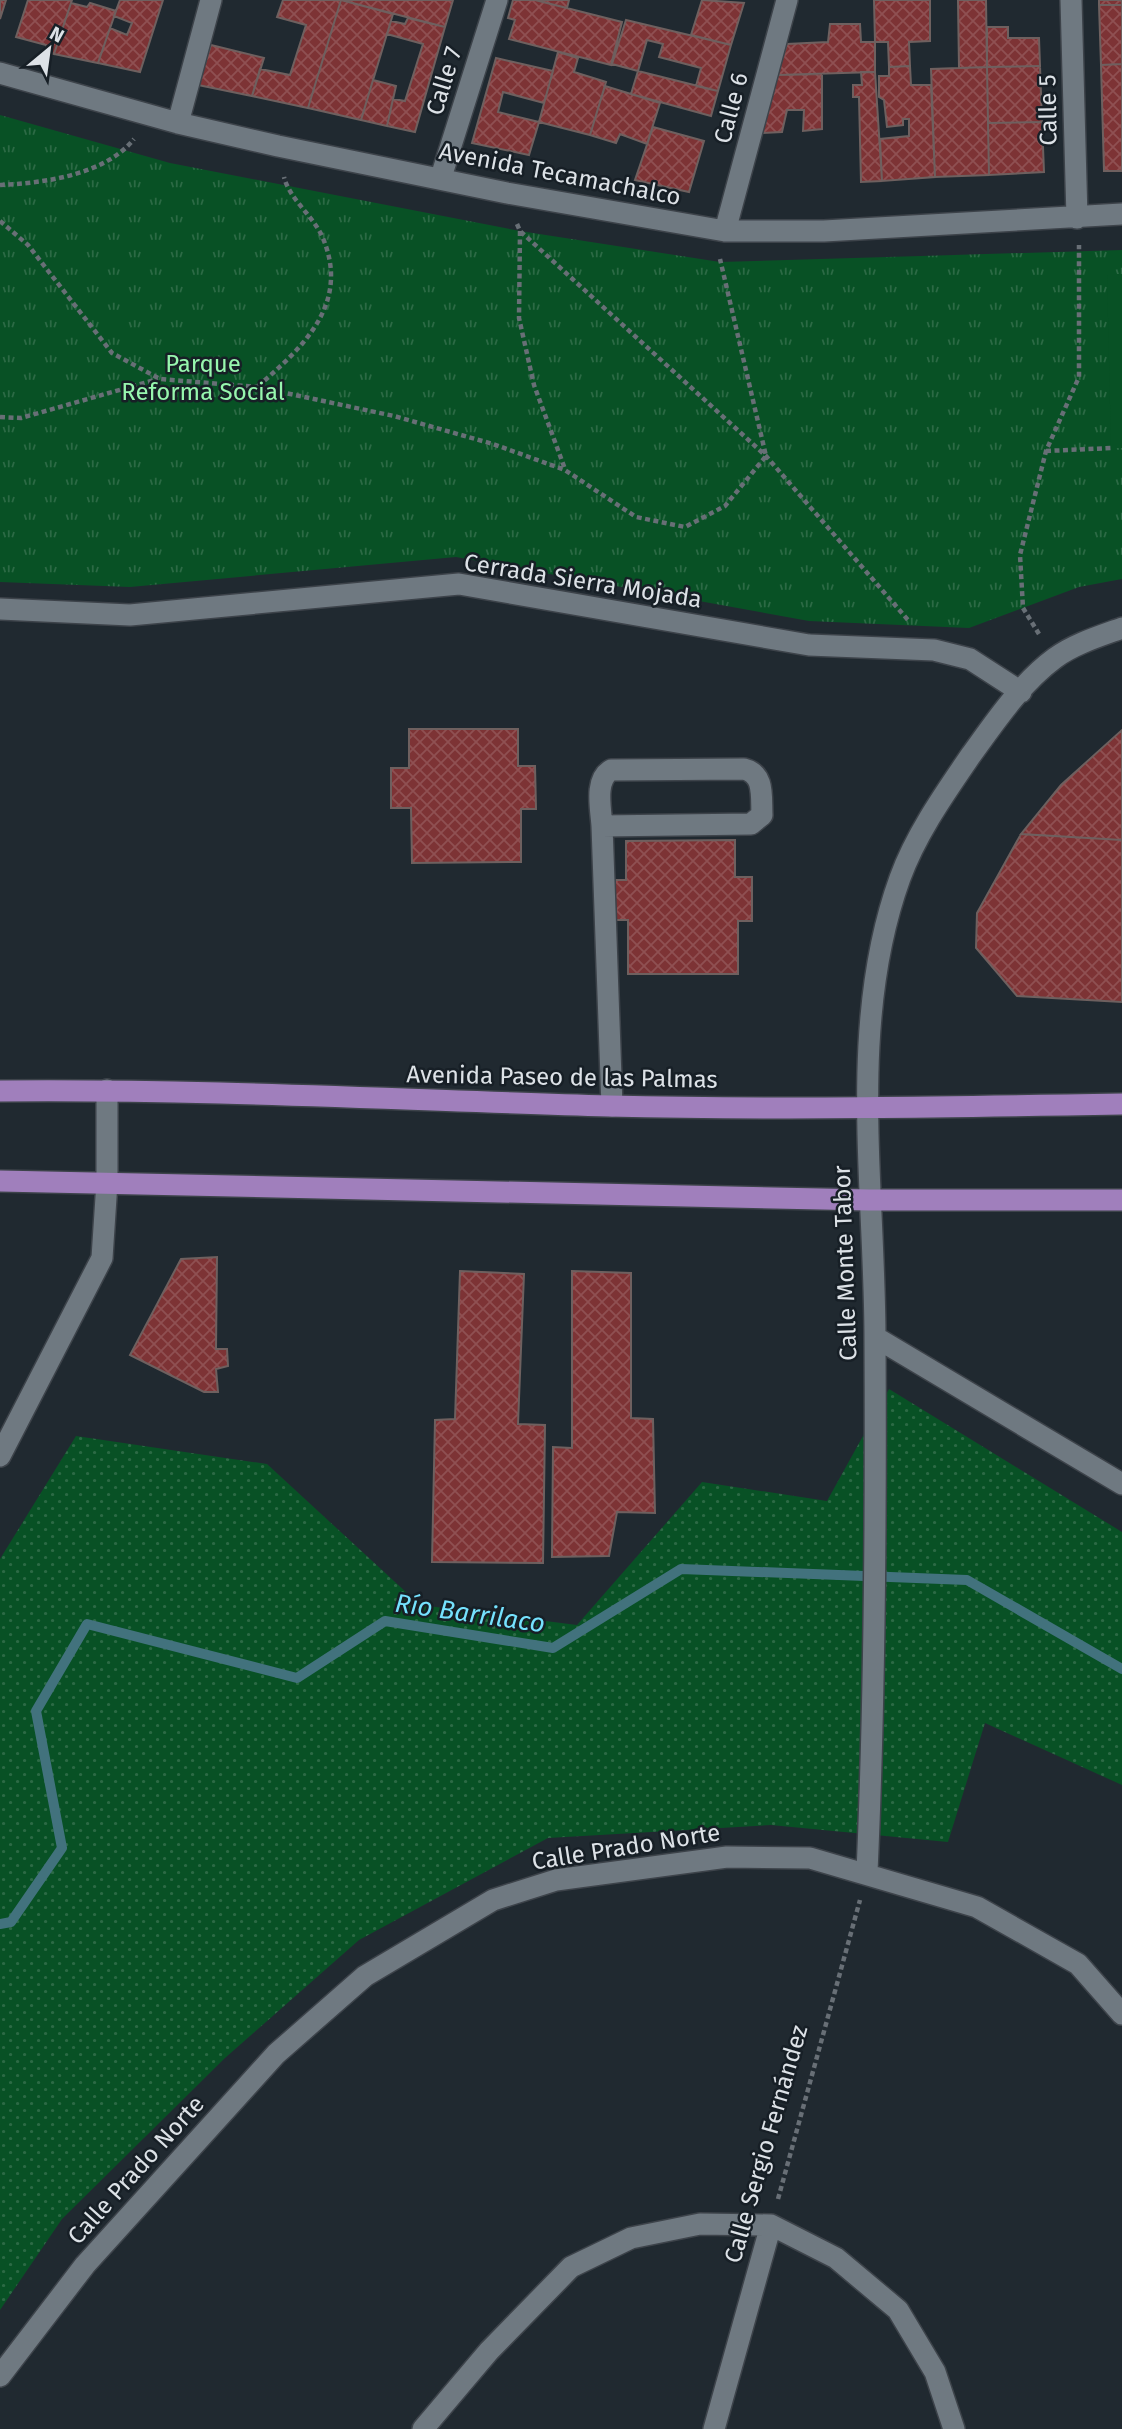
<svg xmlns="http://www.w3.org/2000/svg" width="1122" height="2429" viewBox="0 0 1122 2429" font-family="'Fira Sans',sans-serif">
<defs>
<pattern id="grass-dots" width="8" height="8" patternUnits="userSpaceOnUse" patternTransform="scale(1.75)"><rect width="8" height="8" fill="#085125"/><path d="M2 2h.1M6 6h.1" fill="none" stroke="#2c6a45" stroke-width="1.8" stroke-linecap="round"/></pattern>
<pattern id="park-tufts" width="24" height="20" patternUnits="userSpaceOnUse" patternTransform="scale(1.75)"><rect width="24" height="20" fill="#085125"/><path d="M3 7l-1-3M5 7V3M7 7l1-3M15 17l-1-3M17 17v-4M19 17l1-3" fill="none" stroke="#2c6a45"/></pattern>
<pattern id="building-cross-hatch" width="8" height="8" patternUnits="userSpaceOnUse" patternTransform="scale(1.75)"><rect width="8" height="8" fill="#7d3335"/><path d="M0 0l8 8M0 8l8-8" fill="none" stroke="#8f5052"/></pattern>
</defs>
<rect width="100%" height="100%" fill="#202930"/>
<path fill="url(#grass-dots)" d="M889 1389 1122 1532V1785L985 1723 948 1842 771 1825 548 1838 359 1940 225 2058 62 2219 0 2310V1559L76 1436 267 1464 420 1605 577 1625 702 1482 827 1501Z"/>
<path fill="url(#park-tufts)" d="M0 115 170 163 520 231 720 262 1122 250V579L1079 587 969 628 809 621 456 557 130 587 0 582Z"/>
<path fill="#085125" d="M1107 274H1122V448H1111Z"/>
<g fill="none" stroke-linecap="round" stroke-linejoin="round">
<path stroke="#42727d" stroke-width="10" d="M0 1924 11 1922 62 1848 36 1711 87 1624 297 1678 385 1621 553 1648 681 1569 967 1580 1122 1669"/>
</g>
<path fill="url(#building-cross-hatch)" stroke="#6e605f" stroke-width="2" d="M0 0H6L0 19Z
M28 0H72L54 54 46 52V45L16 37Z
M120 0H163L140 72 98 63 110 28 127 35 132 23 114 16Z
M283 0H341L308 108 252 96 260 69 290 75 306 25 277 17Z
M341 0H453L445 27Z
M341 0 393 14 361 120 308 108Z
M513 0H535L622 22 611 65 509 39 515 20 508 18Z
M535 0H569L567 8Z
M702 0 744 3 731 45 691 35Z
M874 0H930V41L909 42 910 66 889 67 888 42H875Z
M958 0H986L987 67 959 68Z
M1099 0H1122V5H1099Z
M71 3 87 7 90 3 116 11 98 63 54 54Z
M1099 5H1122V64L1101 65Z
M408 18 445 27 415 132 387 126 393 99 405 101 423 44 387 34 391 21 405 24Z
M626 20 731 45 718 91 696 86 701 68 659 57 663 44 647 40 638 71 612 64Z
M830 24H860L861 42H875V72L777 75 787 44 828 42Z
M987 27H1008V38H1039L1040 66 987 67Z
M211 45 264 58 252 96 198 85Z
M558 52 578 58 574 72 606 82 590 135 539 122Z
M496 58 553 71 544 103 503 92 498 112 539 122 529 155 472 143Z
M1122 64V171H1104L1101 65Z
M910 66 911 85H931L935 177 882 181 880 139 909 136V119H903V125L887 127 884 100 879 97V76H889V67Z
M1040 66 1042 122 988 123 987 67Z
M987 67 989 175 935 177 931 69Z
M638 71 718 91 711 116 631 94Z
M861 72H875L882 181 861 182 859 97H853V85H862Z
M822 74V129L803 131 804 110H787L782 132 760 133 777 75Z
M373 80 396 86 387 126 361 120Z
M605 86 660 103 647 144 620 134 616 143 590 135Z
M1042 122 1044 172 989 175 988 123Z
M653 127 704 141 689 192 635 180Z
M409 729H518V766H535L536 809H521V862L412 863 411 808H391V768H409Z
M1122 730V840L1021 834 1061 785Z
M1021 834 1122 840V1002L1017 996 976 948 977 913Z
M735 840V877H752V921H738V974H628V920H608V880H626V841Z
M217 1257 216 1349H227L228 1366 216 1369 218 1392H204L130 1355 181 1259Z
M460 1271 524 1274 518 1424 545 1425 543 1563 432 1562 435 1420 455 1419Z
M572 1271 631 1273V1418L653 1419 655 1513 617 1512 609 1556 552 1557 553 1447 572 1448Z"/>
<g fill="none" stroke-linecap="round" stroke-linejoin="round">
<defs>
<path id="minor" d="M1071 0 1077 218
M0 73 178 123 278 146 507 193 725 231H824L1122 214
M178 123 211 0
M441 177 497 0
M725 231 787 0
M0 609 130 615 459 584 809 645 934 650 970 659 1021 692
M602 826 751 824 762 815C761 797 765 774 744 769L611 770C594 780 601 809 602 826L612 1106
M875 1337 1122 1484
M0 1456 102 1258 107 1182V1090
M867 1872C875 1695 876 1517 875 1340 875 1188 847 1024 900 878 916 834 945 793 971 755 995 722 1021 683 1055 658 1074 644 1100 636 1122 628
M0 2376 85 2265 276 2054 365 1976 493 1900 556 1880 727 1857 810 1858 977 1907 1078 1964 1122 2014
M423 2429 489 2351 571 2267 631 2238 700 2224 771 2225 836 2258 898 2310 935 2372 954 2429
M714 2429 771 2225"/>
<path id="major" d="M0 1091C203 1089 406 1100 609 1106 780 1110 951 1107 1122 1104
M0 1181 869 1200H1122"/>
</defs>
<use href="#minor" stroke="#3d434a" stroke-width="24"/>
<use href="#major" stroke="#3d434a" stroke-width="24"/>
<path stroke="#686f76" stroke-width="4.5" stroke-dasharray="5 3.5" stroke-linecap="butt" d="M0 185C44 183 105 175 134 139
M0 221 28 245 112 353 160 379 257 387 394 416 493 444 565 470 636 517 685 527 725 506 766 456 720 259
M517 224 520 231 766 456 908 620
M520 231 519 318 534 385 565 469
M258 386C305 346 351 302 322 236 312 215 289 198 284 177
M0 417 21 418 158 379
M1046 451 1111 448
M1039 634 1023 608 1020 555 1046 451 1079 377V245
M778 2199 860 1900"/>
<use href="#minor" stroke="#6f7981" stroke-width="21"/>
<use href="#major" stroke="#a07fbc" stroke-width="21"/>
</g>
<g text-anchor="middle" stroke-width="5" stroke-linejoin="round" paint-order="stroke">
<g font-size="24" fill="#dde2e7" stroke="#171f26">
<text transform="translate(444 81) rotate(-73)" y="8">Calle 7</text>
<text transform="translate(731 108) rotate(-75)" y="8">Calle 6</text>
<text transform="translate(1048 110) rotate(-91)" y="8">Calle 5</text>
<text transform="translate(560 174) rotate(11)" y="8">Avenida Tecamachalco</text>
<text transform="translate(583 581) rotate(9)" y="8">Cerrada Sierra Mojada</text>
<text transform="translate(562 1077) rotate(1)" y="8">Avenida Paseo de las Palmas</text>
<text transform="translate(845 1263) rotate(-92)" y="8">Calle Monte Tabor</text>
<text transform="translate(626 1847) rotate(-9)" y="8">Calle Prado Norte</text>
<text transform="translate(766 2144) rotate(-74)" y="8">Calle Sergio Fernández</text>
<text transform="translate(136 2170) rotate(-48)" y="8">Calle Prado Norte</text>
</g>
<g font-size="24" fill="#97f6ae" stroke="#171f26">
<text x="203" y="372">Parque<tspan x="203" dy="28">Reforma Social</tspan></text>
</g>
<g font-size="26" font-style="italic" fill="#75e2fe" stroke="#171f26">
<text transform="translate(470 1613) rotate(8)" y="9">Río Barrilaco</text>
</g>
</g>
<g transform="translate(49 49) rotate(29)" stroke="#171f26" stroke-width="5" paint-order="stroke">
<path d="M0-5L12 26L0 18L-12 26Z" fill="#dde2e7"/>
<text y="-10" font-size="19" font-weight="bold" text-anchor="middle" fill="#dde2e7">N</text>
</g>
</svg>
